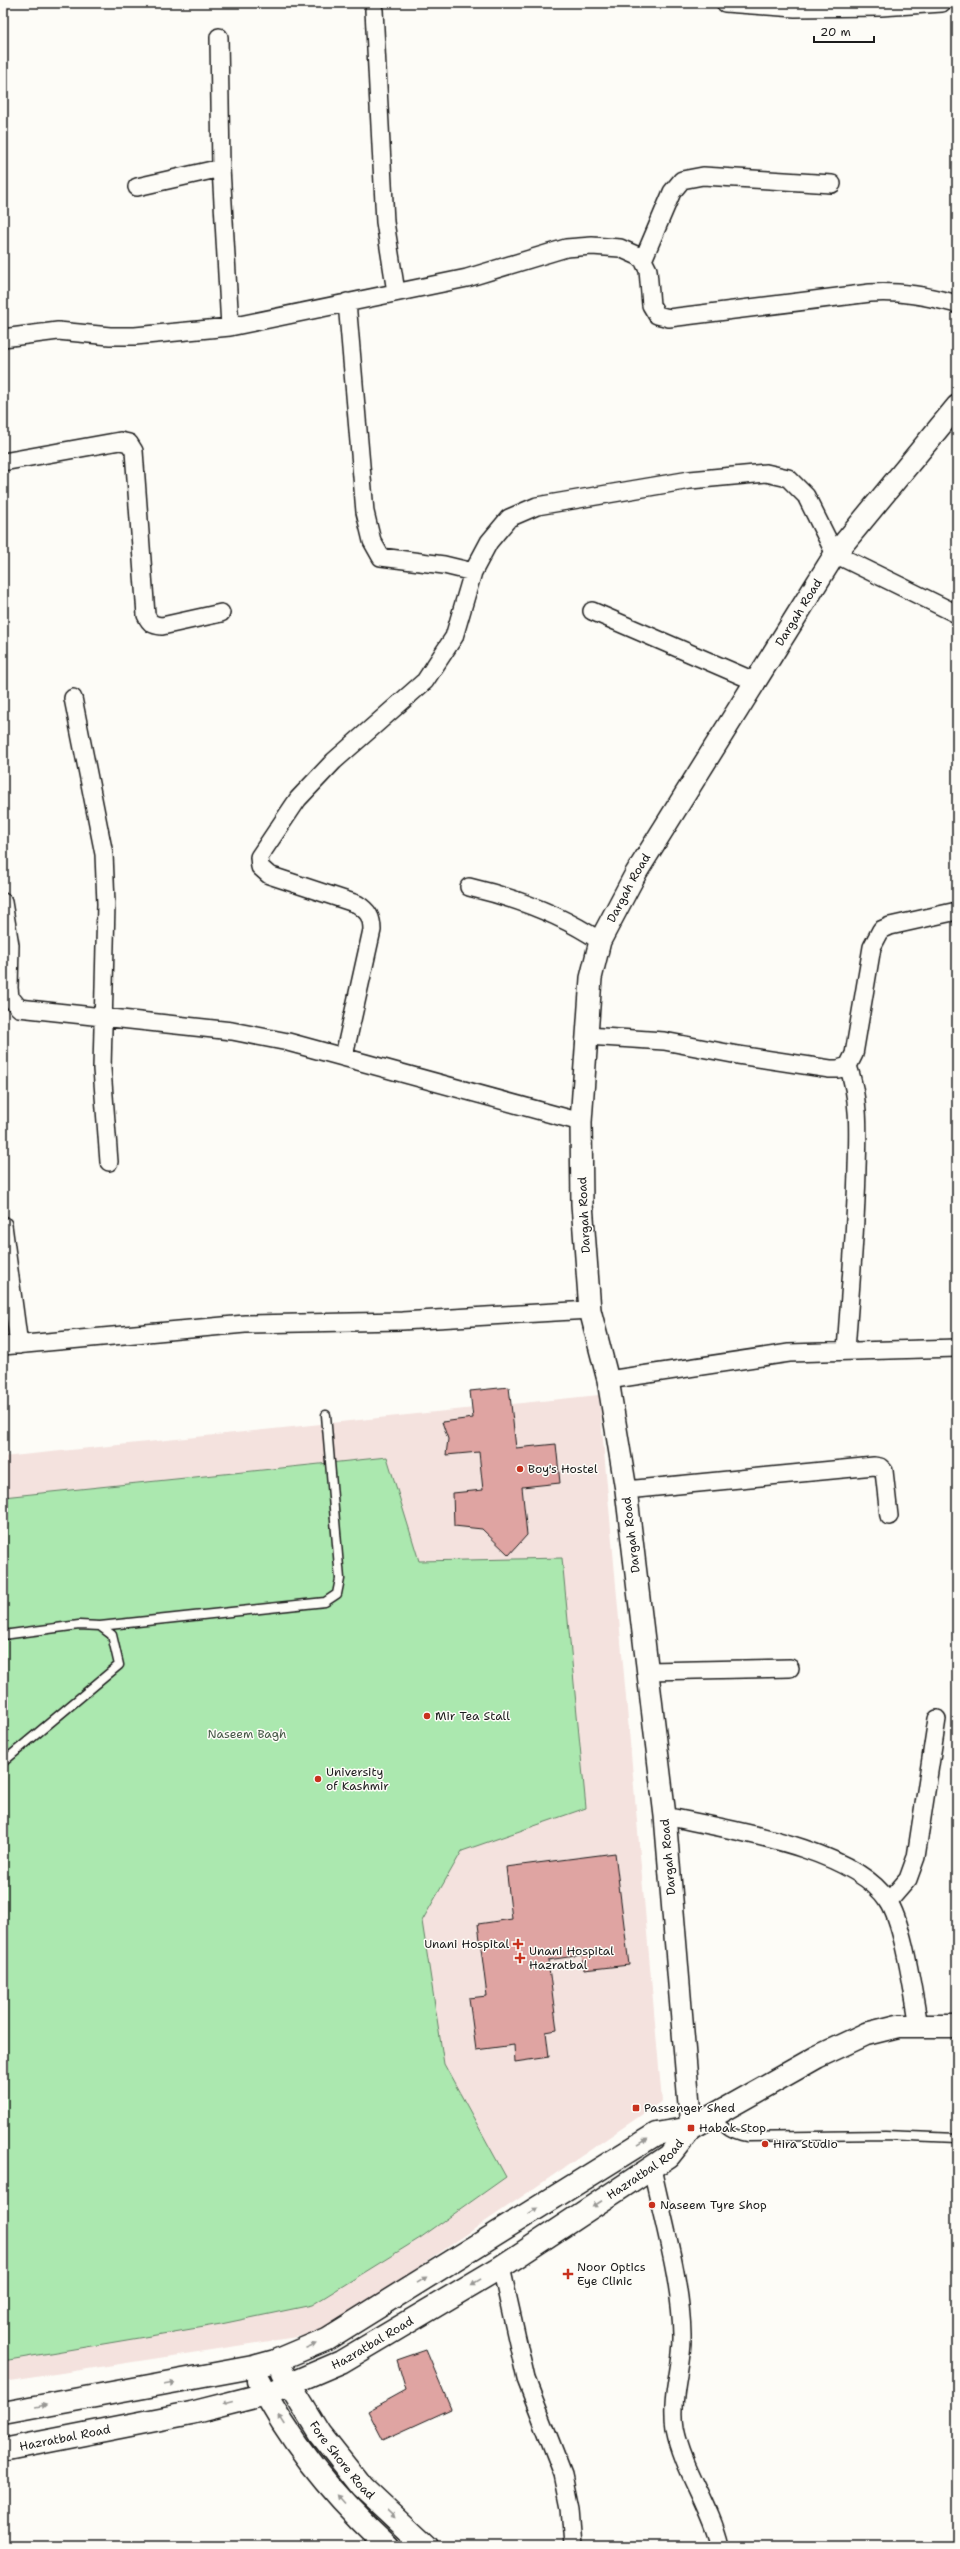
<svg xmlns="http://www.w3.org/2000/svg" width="960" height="2549" viewBox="0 0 960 2549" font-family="'Shantell Sans',sans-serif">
<rect width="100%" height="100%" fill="#fdfcf7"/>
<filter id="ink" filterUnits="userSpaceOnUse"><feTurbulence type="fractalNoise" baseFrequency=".025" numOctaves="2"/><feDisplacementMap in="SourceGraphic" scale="8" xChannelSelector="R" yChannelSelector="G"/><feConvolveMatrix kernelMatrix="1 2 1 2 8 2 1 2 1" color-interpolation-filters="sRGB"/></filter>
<g filter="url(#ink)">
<path fill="#f4e2de" d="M599 1395 662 2101 322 2333 3 2382V1457Z"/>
<path fill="#abe8af" stroke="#648266" d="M387 1457 419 1561 562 1558 586 1808 462 1851 422 1921 444 2064 506 2177 420 2238 312 2305 221 2324 3 2361V1497Z"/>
<path fill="#dfa4a2" stroke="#1c1c1c" d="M509 1387 516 1448 556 1444 560 1483 522 1487 527 1535 509 1555 482 1529 454 1526 453 1493 483 1490 479 1452 446 1455 448 1439 442 1422 473 1418 470 1391Z
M615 1853 629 1965 584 1970 582 1955 548 1960 557 2030 546 2032 549 2057 515 2062 514 2045 476 2050 469 1998 487 1996 478 1924 512 1919 506 1867Z
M426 2350 451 2409 383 2440 368 2411 406 2390 397 2360Z"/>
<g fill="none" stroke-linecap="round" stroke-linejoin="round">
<defs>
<path id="service" d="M100 1626 325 1602 337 1594 340 1579 326 1415
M3 1635 79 1625 100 1626 112 1635 119 1665 3 1762
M713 2116C724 2129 731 2134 747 2137L885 2135 957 2138"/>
<path id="minor" d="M725 3 795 8 881 7 942 3
M374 10 385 222 396 292
M219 37 221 168 230 327
M137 187 221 168
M643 260 672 192 682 180 703 176 832 184
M347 302 365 512 372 541 381 557 444 565 473 572
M3 338 58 331 110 336H135L230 327 467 278 566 248 592 246 620 248 638 256 643 260 648 270 651 305 657 315 669 318 870 293C901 291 927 296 957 304
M3 462 120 441 129 443 134 451 146 615C150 624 153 625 162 626L221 613
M592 611 754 681
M73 698 104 854 106 904 102 1069 109 1162
M469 887C516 898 560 914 600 941
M3 902 10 945 9 988 10 997 19 1008 232 1031 288 1042 581 1122
M587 1036 664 1041 738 1055 830 1069H838L848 1066
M344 1056 372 930C372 917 368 911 357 904L269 875 260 867 259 857 298 799 334 761 425 681 454 637 473 572 489 542 509 518 537 506 690 480 766 473 788 478 806 496 835 554 957 614
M3 1225 19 1345
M3 1346 245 1324 402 1321 590 1310
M846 1351C850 1290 856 1229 857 1168 858 1133 860 1100 848 1066L854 1054 872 947 881 930 890 926 957 911
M608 1380 789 1353 957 1348
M626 1490 874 1466 880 1467 884 1471 889 1516
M648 1671 790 1668
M665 1816C725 1829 853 1847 888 1901 904 1924 913 1995 919 2025
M889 1901 908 1879 916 1857 937 1719
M652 2168C663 2221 681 2280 682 2335 683 2366 670 2396 675 2428 683 2470 710 2504 720 2546
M501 2267 526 2379 563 2474 570 2508 573 2546"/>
<g id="tertiary">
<path id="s1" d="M691 2128 665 1816 626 1490 608 1380 590 1310 582 1204 581 1122 591 978 600 941 636 873 835 554 957 406"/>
</g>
<g id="secondary">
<path id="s2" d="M282 2372 320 2434 362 2487 425 2546"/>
<path d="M259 2381C290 2444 337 2499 388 2546"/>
<path d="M3 2413 253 2367 275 2361 327 2339 656 2134 691 2128 817 2057 866 2034 898 2026H957"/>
<path id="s3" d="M3 2450 191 2413 266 2394 341 2362 501 2267 669 2156 691 2128"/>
</g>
</defs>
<use href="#service" stroke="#1c1c1c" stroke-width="11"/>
<use href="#minor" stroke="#1c1c1c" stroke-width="20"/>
<use href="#tertiary" stroke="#1c1c1c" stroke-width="24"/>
<use href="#secondary" stroke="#1c1c1c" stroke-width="25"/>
<use href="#service" stroke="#fdfcf7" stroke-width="8"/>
<use href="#minor" stroke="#fdfcf7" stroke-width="17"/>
<use href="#tertiary" stroke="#fdfcf7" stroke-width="21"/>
<use href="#secondary" stroke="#fdfcf7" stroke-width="22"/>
</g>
<defs><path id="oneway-solid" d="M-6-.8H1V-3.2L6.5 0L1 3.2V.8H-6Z"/></defs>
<g fill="#989794">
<use href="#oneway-solid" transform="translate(643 2142) rotate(-32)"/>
<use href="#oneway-solid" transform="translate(597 2204) rotate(147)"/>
<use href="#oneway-solid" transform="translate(533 2211) rotate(-32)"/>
<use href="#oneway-solid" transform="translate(422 2280) rotate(-32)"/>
<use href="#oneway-solid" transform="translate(476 2282) rotate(149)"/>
<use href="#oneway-solid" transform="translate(311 2346) rotate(-23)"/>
<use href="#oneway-solid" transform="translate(169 2384) rotate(-10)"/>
<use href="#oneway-solid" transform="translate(228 2403) rotate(166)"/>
<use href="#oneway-solid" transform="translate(41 2406) rotate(-10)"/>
<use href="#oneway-solid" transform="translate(282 2420) rotate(-123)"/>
<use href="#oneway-solid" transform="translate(341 2499) rotate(-132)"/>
<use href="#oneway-solid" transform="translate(391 2514) rotate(44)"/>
</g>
</g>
<g fill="#c8321e" stroke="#fdfcf7" stroke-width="1.5">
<circle cx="520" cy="1469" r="4"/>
<circle cx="427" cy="1716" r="4"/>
<circle cx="318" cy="1779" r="4"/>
<path d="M516 1938h4v4h4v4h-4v4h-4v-4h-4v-4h4z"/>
<path d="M518 1952h4v4h4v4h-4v4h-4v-4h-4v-4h4z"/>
<rect x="632" y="2104" width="8" height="8" rx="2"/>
<rect x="687" y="2124" width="8" height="8" rx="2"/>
<circle cx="765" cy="2144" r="4"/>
<circle cx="652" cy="2205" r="4"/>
<path d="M566 2268h4v4h4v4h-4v4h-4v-4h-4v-4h4z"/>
</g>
<g text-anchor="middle" stroke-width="3" stroke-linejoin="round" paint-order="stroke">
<g font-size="12" fill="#1c1c1c" stroke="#fdfcf7">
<text dy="4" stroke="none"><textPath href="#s1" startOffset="1580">Dargah Road</textPath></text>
<text dy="4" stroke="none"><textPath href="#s1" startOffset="1256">Dargah Road</textPath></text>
<text transform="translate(584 1215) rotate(-93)" y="4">Dargah Road</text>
<text transform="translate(631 1535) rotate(-97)" y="4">Dargah Road</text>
<text transform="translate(668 1857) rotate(-95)" y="4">Dargah Road</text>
<text dy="4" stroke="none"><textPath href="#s3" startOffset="711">Hazratbal Road</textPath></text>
<text dy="4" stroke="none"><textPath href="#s3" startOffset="387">Hazratbal Road</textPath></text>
<text dy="4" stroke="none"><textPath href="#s3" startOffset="63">Hazratbal Road</textPath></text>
<text dy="4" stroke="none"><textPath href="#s2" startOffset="107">Fore Shore Road</textPath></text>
</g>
<g font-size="12" fill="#1c1c1c" stroke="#fdfcf7" text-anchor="start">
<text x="528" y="1473">Boy's Hostel</text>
<text x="435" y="1720">Mir Tea Stall</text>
<text x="326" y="1776">University<tspan x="326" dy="14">of Kashmir</tspan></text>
<text x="509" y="1948" text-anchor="end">Unani Hospital</text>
<text x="529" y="1955">Unani Hospital<tspan x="529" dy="14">Hazratbal</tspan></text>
<text x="644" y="2112">Passenger Shed</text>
<text x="699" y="2132">Habak Stop</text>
<text x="773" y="2148">Hira Studio</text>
<text x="660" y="2209">Naseem Tyre Shop</text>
<text x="577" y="2271">Noor Optics<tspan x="577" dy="14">Eye Clinic</tspan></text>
</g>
<g font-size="12" fill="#475948" stroke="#fdfcf7">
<text x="247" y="1738">Naseem Bagh</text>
</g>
</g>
<rect width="960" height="2549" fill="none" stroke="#fdfcf7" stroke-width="16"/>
<rect x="8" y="8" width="944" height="2533" fill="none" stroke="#1c1c1c" stroke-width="1.5" filter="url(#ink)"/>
<path d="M814 36v6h60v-6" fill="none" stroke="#1c1c1c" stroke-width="2"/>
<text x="820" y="36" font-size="12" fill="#1c1c1c" stroke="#fdfcf7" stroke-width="3" paint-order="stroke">20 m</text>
</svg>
